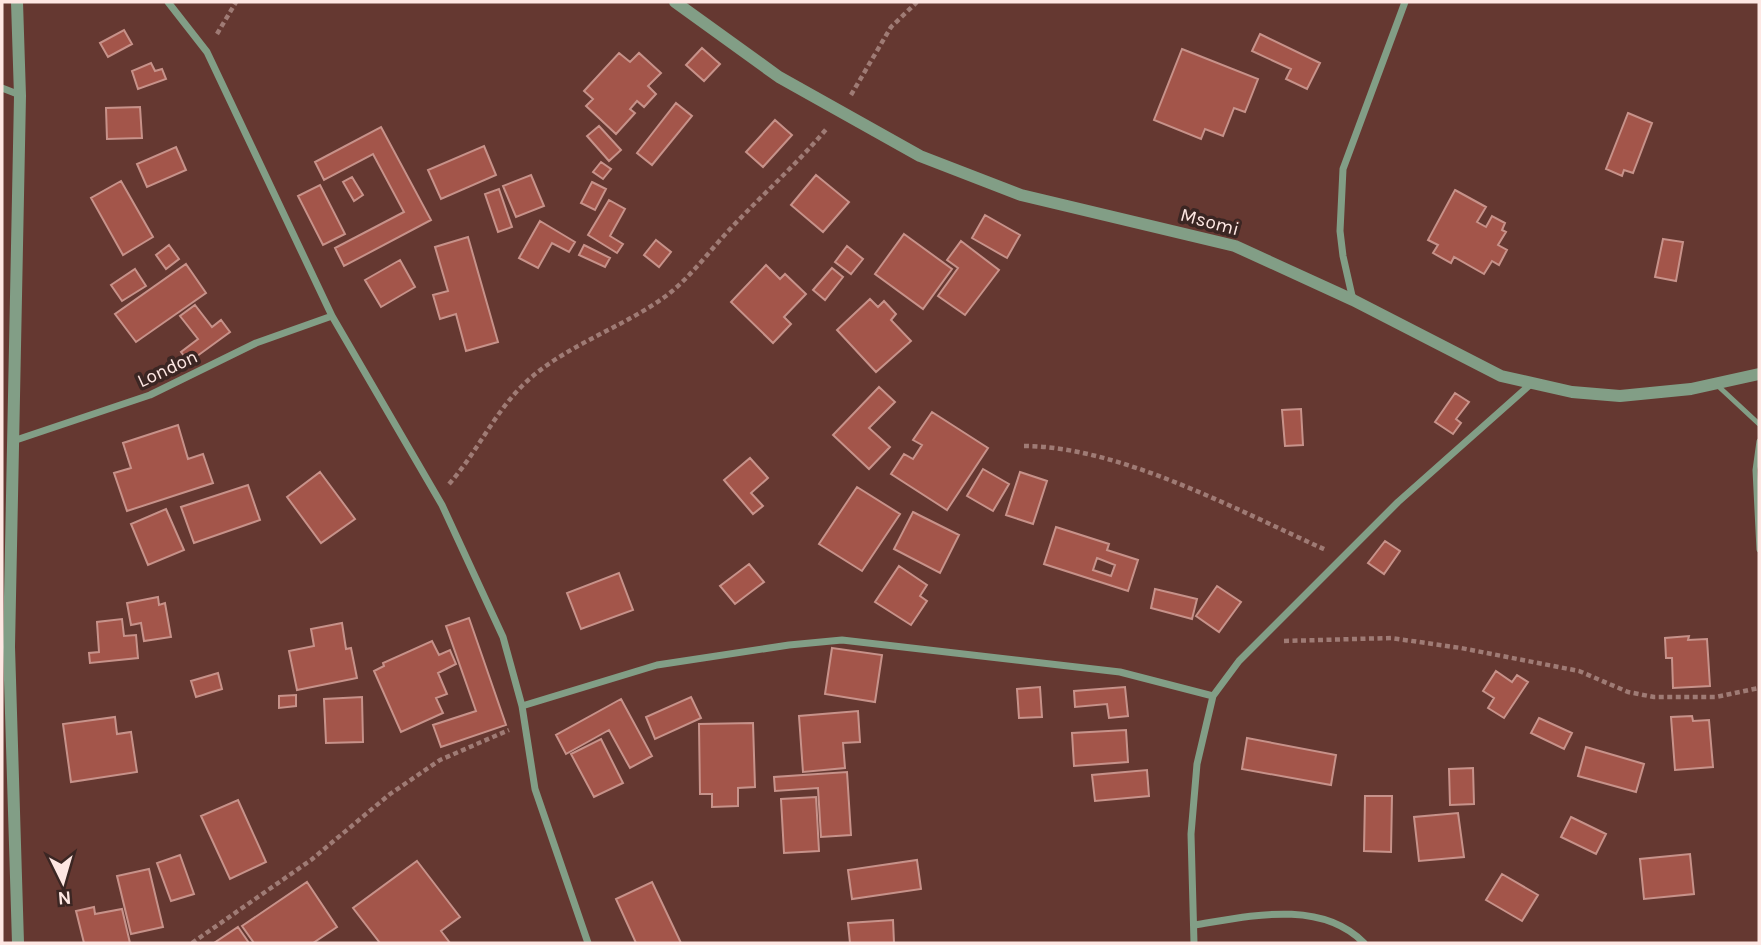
<svg xmlns="http://www.w3.org/2000/svg" width="1761" height="945" viewBox="0 0 1761 945" font-family="Karla,sans-serif">
<rect width="100%" height="100%" fill="#653831"/>
<path fill="#a3554a" stroke="#c7928a" stroke-width="2" fill-rule="evenodd" d="M124 30 132 44 108 57 100 43Z
M1260 34 1320 63 1307 89 1286 79 1291 69 1252 51Z
M702 48 720 64 704 81 686 65Z
M1182 49 1258 79 1245 112 1234 108 1223 136 1205 129 1201 139 1154 120Z
M619 53 630 62 639 53 661 73 648 86 656 94 644 107 637 101 630 109 635 113 616 134 586 106 593 99 584 91Z
M151 63 155 71 162 69 166 79 138 89 132 71Z
M676 103 692 116 652 165 637 153Z
M140 107 142 138 107 139 106 108Z
M1628 113 1652 123 1633 173 1624 170 1622 176 1606 169Z
M775 120 792 135 763 167 746 152Z
M599 126 621 150 609 161 587 136Z
M381 127 431 220 344 266 335 248 404 212 373 154 324 180 315 162Z
M484 146 496 175 441 199 428 170Z
M176 147 186 170 147 187 137 164Z
M601 162 611 169 603 179 593 172Z
M531 175 544 206 516 217 503 186Z
M816 175 849 202 823 232 791 205Z
M352 177 363 195 354 201 343 182Z
M121 181 153 237 123 255 91 198Z
M592 182 606 189 595 210 581 203Z
M320 185 345 234 323 245 298 196Z
M499 189 512 227 498 232 485 194Z
M1455 190 1486 207 1477 222 1486 227 1492 216 1505 223 1502 230 1506 232 1498 245 1507 250 1499 265 1492 261 1484 274 1454 257 1451 263 1433 253 1438 245 1428 240Z
M609 200 625 209 610 236 623 244 617 253 588 235Z
M985 215 1020 235 1007 258 972 238Z
M540 221 575 242 569 252 552 243 538 268 519 258Z
M904 234 952 269 923 309 875 274Z
M468 237 498 342 466 351 456 314 440 319 433 295 448 291 435 247Z
M1663 239 1683 242 1676 281 1655 277Z
M656 240 671 252 659 267 644 255Z
M961 241 999 270 965 315 938 296 958 268 947 260Z
M169 245 179 259 166 269 156 255Z
M584 245 610 258 605 267 579 255Z
M847 246 863 259 851 274 835 262Z
M400 260 415 287 381 307 365 280Z
M186 264 206 293 136 342 115 314Z
M766 265 780 279 785 274 806 294 784 317 791 324 773 343 731 302Z
M832 268 843 277 825 300 813 290Z
M135 269 146 286 122 301 111 285Z
M870 299 878 307 884 301 896 314 891 320 911 341 876 372 837 330Z
M195 305 212 327 221 320 230 332 189 362 181 352 198 339 180 316Z
M879 387 895 402 869 428 890 447 869 469 833 435Z
M1455 393 1469 402 1456 419 1461 423 1453 434 1435 422Z
M1301 409 1303 445 1285 446 1282 410Z
M932 412 988 448 947 510 891 474 904 454 913 459 922 445 913 440Z
M178 425 188 459 203 454 213 483 127 511 114 473 131 468 123 443Z
M750 458 768 478 751 493 763 506 753 514 724 480Z
M983 469 1009 484 993 511 967 496Z
M320 472 355 519 321 543 287 497Z
M1020 472 1047 481 1033 524 1006 515Z
M248 485 260 520 194 543 181 507Z
M857 487 900 514 862 571 819 544Z
M166 509 184 550 148 565 131 524Z
M913 512 959 535 940 573 894 549Z
M1056 527 1109 544 1107 550 1138 560 1128 591 1044 564ZM1097 558 1115 565 1111 576 1093 570Z
M1385 541 1400 551 1384 574 1368 563Z
M749 564 764 582 735 604 720 586Z
M899 566 927 585 920 596 927 601 911 625 875 602Z
M619 573 633 610 581 629 567 593Z
M1217 586 1241 602 1219 632 1196 616Z
M1155 589 1197 599 1192 619 1151 608Z
M158 597 159 605 165 603 171 637 144 641 141 623 131 625 127 603Z
M469 618 506 725 441 747 433 725 476 711 446 626Z
M122 619 124 636 136 635 138 658 90 663 89 653 99 652 97 622Z
M342 623 346 649 351 648 357 678 297 690 289 651 314 646 311 629Z
M1689 636 1688 640 1707 639 1710 686 1673 688 1672 658H1666L1665 638Z
M432 641 439 655 450 650 456 664 438 673 447 694 436 698 443 713 401 732 374 671 384 666 383 663Z
M832 648 882 655 875 702 825 694Z
M1496 671 1512 682 1517 675 1528 682 1504 718 1488 708 1494 698 1483 691Z
M218 673 222 689 196 697 191 681Z
M1040 687 1042 717 1019 718 1017 689Z
M1125 687 1128 716 1109 718 1107 704 1075 707 1074 691Z
M296 695V706L279 708V696Z
M362 697 363 742 326 743 324 699Z
M691 697 701 718 655 739 646 717Z
M621 699 652 756 630 768 609 730 566 754 556 735Z
M858 711 860 742 843 743 845 768 803 772 799 716Z
M1692 716 1693 721 1709 720 1713 767 1675 770 1671 717Z
M115 717 117 734 131 732 137 772 71 782 63 724Z
M1539 718 1572 733 1564 749 1531 733Z
M753 723 755 787 738 788V806L712 807V794H700L699 724Z
M1126 730 1128 762 1074 766 1072 733Z
M1247 738 1336 755 1331 785 1242 769Z
M601 739 623 783 594 797 571 754Z
M1586 747 1644 764 1636 792 1578 776Z
M1473 768 1474 804 1450 805 1449 769Z
M1147 770 1149 796 1095 801 1092 775Z
M847 772 851 835 821 837 818 788 775 791 774 777Z
M1365 796H1392L1391 852 1364 851Z
M816 797 819 851 784 853 781 799Z
M238 800 266 862 230 879 201 816Z
M1458 813 1464 857 1419 861 1414 817Z
M1571 817 1606 834 1596 854 1561 837Z
M1690 854 1694 894 1644 899 1640 859Z
M180 855 194 894 171 901 157 863Z
M917 860 921 889 852 899 848 870Z
M417 861 460 917 441 931 450 943H380L353 908Z
M149 869 163 927 131 934 117 876Z
M1502 874 1538 895 1522 921 1486 900Z
M307 882 337 927 313 943H254L242 926Z
M652 882 681 943H636L616 899Z
M94 907 95 914 122 909 130 943H84L76 911Z
M893 920 894 943H850L848 923Z
M238 927 249 943H214Z"/>
<g fill="none" stroke-linecap="round" stroke-linejoin="round">
<path stroke="#9f7b75" stroke-width="4.5" stroke-dasharray="5 3.5" stroke-linecap="butt" d="M217 34 236 2
M851 95 891 27 917 2
M1024 446C1119 446 1239 511 1326 550
M449 484C476 454 493 415 522 386 562 346 621 329 666 296 690 278 711 249 732 227 764 193 798 163 828 127
M1284 641 1391 638 1461 648 1579 671 1628 692 1654 697H1716L1759 688
M192 943 311 860 390 794 440 760 509 730"/>
<path stroke="#829e86" stroke-width="5" d="M1717 385 1759 424
M1759 441 1755 470 1759 550"/>
<path stroke="#829e86" stroke-width="7" d="M168 2 207 52 332 316 442 505 503 637 522 706 535 789 588 943
M2 88 20 95
M1353 300 1343 256 1340 231 1343 169 1405 2
M13 441 150 395 256 343 332 316
M522 706 657 665 789 645 842 640 1120 672 1213 696
M1195 925C1250 916 1321 899 1364 943
M1194 943 1191 834 1197 764 1213 696 1239 661 1398 502 1532 383"/>
<path stroke="#829e86" stroke-width="12" d="M17 2 20 96 9 647 18 943
M675 2 779 77 920 156 1021 195 1235 246 1353 300 1501 376 1572 392 1620 396 1691 389 1759 374"/>
</g>
<g text-anchor="middle" stroke-width="7" stroke-linejoin="round" paint-order="stroke">
<g font-size="19" fill="#fee7e3" stroke="#3b2623">
<text transform="translate(1210 221) rotate(15)" y="7">Msomi</text>
<text transform="translate(167 368) rotate(-25)" y="7">London</text>
</g>
</g>
<rect width="1761" height="945" fill="none" stroke="#fee7e3" stroke-width="7"/>
<g transform="translate(63 882) rotate(175)" stroke="#3b2623" stroke-width="5" paint-order="stroke">
<path d="M0-5L12 26L0 18L-12 26Z" fill="#fee7e3"/>
<text y="-10" font-size="19" font-weight="bold" text-anchor="middle" fill="#fee7e3">N</text>
</g>
</svg>
